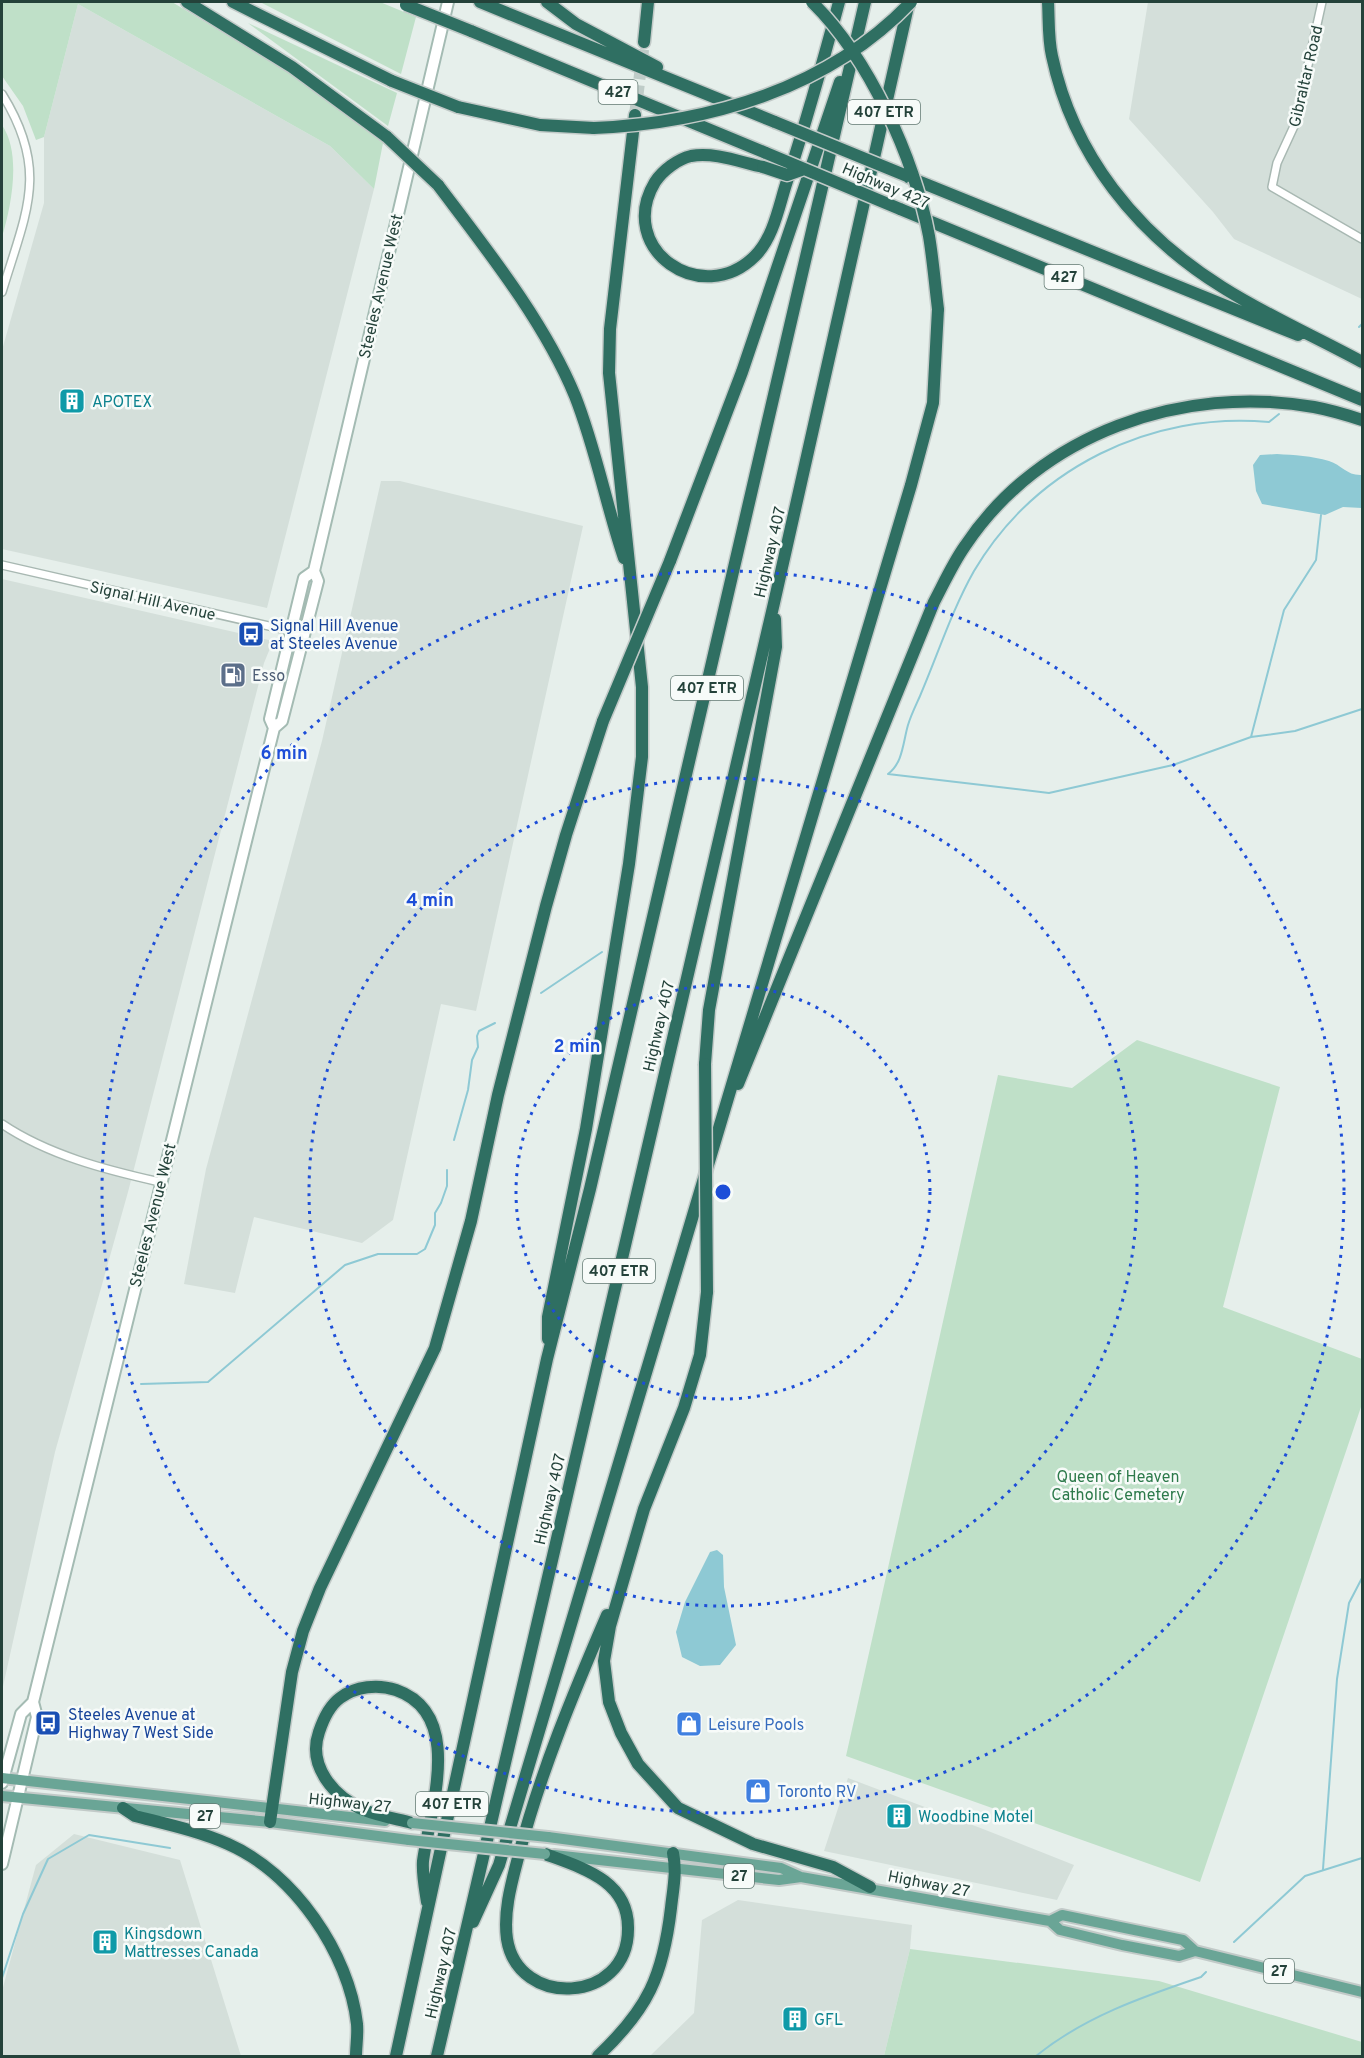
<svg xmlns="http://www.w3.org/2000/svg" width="1364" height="2058" viewBox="0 0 1364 2058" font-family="Overpass,sans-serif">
<rect width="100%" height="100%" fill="#e6efeb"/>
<path fill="#d4dfda" d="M1148 2H1362V299L1234 239 1213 212 1129 119Z
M78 4 330 146 374 189 267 608 2 549V350L44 203V137Z
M381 481H400L583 526 476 1011 441 1004 393 1220 362 1243 254 1217 235 1293 184 1284 206 1169 322 741Z
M2 579 273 641 264 663 128 1192 55 1452 2 1691Z
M848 1778 983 1829 1074 1865 1057 1900 824 1851Z
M74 1834 180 1860 241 2056H2V1991L36 1865Z
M738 1900 912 1925 910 1949 884 2056H650L694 2013 702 1920Z"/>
<path fill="#bfe0c8" d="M2 2H172L291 74 383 143 374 189 330 146 78 4 44 137 36 140 23 106 2 76Z
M260 2H380L416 17 401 74Z
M248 23 397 93 388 126Z
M2 125C22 154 11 207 2 237Z
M1137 1040 1280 1087 1223 1307 1362 1359V1404L1200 1882 846 1756 998 1075 1072 1088Z
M910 1949 1159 1981 1362 2042V2056H884Z"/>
<path fill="#8ec9d4" d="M1277 454C1294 455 1312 456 1329 461 1342 465 1347 476 1362 475V508L1343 507 1325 515 1262 504 1256 491 1253 465 1260 455Z
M717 1550 723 1555 724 1587 736 1645 720 1665 700 1666 682 1657 676 1632 685 1602 710 1552Z"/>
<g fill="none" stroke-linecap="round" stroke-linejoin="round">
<path stroke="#8ec9d4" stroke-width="2" d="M1359 327 1362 324
M1251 737 1284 610 1316 560 1321 515
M888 774C903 763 903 742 908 725 911 715 916 705 920 696 938 654 952 610 974 571 1035 468 1151 411 1269 422L1279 414
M888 774 1049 793 1173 765 1251 737 1295 731 1362 709
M541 993 602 952
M454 1140 468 1090 472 1060 478 1047 477 1036 479 1031 495 1023
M141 1384 208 1382 345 1265 378 1254H417L425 1249 435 1225V1213L441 1203 447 1186V1170
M1323 1869 1337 1679 1349 1603 1362 1578
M1234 1942 1305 1876 1362 1858
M2 1978 23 1914 48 1859 89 1835 170 1848
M1036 2056C1084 2017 1142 1997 1201 1977L1206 1972"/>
<path stroke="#bfccc8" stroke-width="12" stroke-dasharray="12 6" stroke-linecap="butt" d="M635 115 644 42"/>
<defs>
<path id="minor" d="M1322 2 1295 124 1277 163 1272 187 1362 239
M2 94C50 171 26 212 2 292
M2 565 304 634
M2 1124C48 1155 106 1170 160 1182"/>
<path id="secondary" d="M274 728 270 719 304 578 314 571
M2 1783 21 1714 33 1702
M2 1864 37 1717 33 1702 274 728 282 721 318 581 314 571 448 2"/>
<path id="primary" d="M2 1778 385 1821
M2 1796 270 1822 409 1840
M548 1837 781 1868 801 1877 1044 1920 1050 1921 1062 1915 1183 1940 1195 1951 1362 1992
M554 1855 779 1880 801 1877
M1050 1921 1060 1930 1122 1945 1179 1956 1195 1951"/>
<path id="motorway" d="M187 2 292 67 387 137
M233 2 392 81
M480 2 775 122
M547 2 576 24 657 67
M1048 2C1049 19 1048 39 1052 56 1073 155 1137 234 1222 287 1266 315 1316 337 1362 362
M471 31 766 153
M644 42 648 2
M458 107 540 125 594 128
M763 167C740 162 715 152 691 156 678 159 663 170 655 182 615 249 702 309 755 256 774 237 779 205 787 181 806 122 823 62 839 2
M908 177 1298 335
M438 185C487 250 544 321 575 396 596 449 606 505 624 558
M900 209 1362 400
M670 561 742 372 840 82
M705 1064 709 1010 776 647 775 619
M738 1084 934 602C944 583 953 563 965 546 1040 433 1183 384 1314 407 1330 410 1347 415 1362 420
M707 1292 700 1355 684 1408 644 1509 610 1626 604 1661 609 1702 621 1733 638 1764 678 1808 753 1844 833 1867 870 1887
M548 1339V1317L586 1129 629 864 642 757V687L609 373 610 329 635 115
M123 1808 135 1816C166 1824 199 1831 228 1844 294 1873 349 1953 357 2024 358 2035 356 2046 356 2056
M270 1822 292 1672 303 1631 320 1588 435 1348 471 1221 498 1095 546 906 566 835 603 721
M412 1823C397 1819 379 1816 364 1810 334 1797 307 1766 319 1732 323 1720 329 1706 340 1698 356 1686 378 1684 396 1690 465 1714 430 1809 423 1861 422 1874 425 1889 427 1902
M545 1854C583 1868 629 1881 628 1929 628 2004 518 2009 507 1939 503 1911 512 1881 519 1854 541 1771 573 1694 607 1615
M473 1922 499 1865 911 485 933 403 938 309
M396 2056 547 1359 590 1189 865 2
M437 2056 774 603 909 2
M598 2056C648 2009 663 1976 671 1908 673 1889 677 1872 673 1853"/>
</defs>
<use href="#minor" stroke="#a8b8b2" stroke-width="10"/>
<use href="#secondary" stroke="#a4bbb3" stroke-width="14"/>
<use href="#primary" stroke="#c2cac8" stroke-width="14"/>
<use href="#motorway" stroke="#c2cac8" stroke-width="15"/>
<use href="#minor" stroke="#fff" stroke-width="7"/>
<use href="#secondary" stroke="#fff" stroke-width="10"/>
<use href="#primary" stroke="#6aa596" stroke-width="10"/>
<use href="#motorway" stroke="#2f6f62" stroke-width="12"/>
<defs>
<path id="primary-bridge" d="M412 1823 548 1837
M409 1840 545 1854"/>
<path id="motorway-bridge" d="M812 2C869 58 914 157 929 236 933 260 935 285 938 309
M406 5 471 31
M392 81 458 107
M775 122 907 176
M594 128C710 123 829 88 911 2
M387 137 438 185
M766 153 900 209
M763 167 787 175 804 169
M603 721 670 561
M705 1064 707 1292"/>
</defs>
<use href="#primary-bridge" stroke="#c2cac8" stroke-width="14" stroke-linecap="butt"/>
<use href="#motorway-bridge" stroke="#c2cac8" stroke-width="15" stroke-linecap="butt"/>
<use href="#primary-bridge" stroke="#6aa596" stroke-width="10"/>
<use href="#motorway-bridge" stroke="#2f6f62" stroke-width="12"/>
</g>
<g fill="none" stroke="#1d4ed8" stroke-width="3" stroke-dasharray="3 6">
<circle cx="723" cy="1192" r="207"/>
<circle cx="723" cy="1192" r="414"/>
<circle cx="723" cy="1192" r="621"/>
</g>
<defs>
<symbol id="building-square" viewBox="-11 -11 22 22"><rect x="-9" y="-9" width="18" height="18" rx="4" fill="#0f9aa8" stroke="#f7fbf9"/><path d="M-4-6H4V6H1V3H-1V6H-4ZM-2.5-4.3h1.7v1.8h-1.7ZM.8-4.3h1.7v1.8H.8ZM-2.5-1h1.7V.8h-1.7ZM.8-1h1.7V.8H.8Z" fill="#fff"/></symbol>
<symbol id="bus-square" viewBox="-11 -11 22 22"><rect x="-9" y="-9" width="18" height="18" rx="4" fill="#1a4fb4" stroke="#f7fbf9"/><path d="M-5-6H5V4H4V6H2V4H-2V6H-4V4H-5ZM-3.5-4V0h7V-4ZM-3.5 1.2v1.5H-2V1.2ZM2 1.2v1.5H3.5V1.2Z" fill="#fff"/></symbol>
<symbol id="fuel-square" viewBox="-11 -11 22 22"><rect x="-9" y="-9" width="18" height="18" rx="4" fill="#5c6f8a" stroke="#f7fbf9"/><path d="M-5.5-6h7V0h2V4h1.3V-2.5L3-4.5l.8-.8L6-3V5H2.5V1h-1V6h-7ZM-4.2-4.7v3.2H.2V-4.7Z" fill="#fff"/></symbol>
<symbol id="shop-square" viewBox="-11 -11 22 22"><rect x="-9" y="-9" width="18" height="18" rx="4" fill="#3f7fe0" stroke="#f7fbf9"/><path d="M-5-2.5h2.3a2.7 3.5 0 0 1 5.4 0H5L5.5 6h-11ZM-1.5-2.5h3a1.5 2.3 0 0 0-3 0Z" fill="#fff"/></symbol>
</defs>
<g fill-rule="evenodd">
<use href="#building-square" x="57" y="386" width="30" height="30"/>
<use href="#bus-square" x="236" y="619" width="30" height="30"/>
<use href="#fuel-square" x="218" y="660" width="30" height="30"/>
<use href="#bus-square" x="33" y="1708" width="30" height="30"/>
<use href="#shop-square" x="674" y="1709" width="30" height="30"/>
<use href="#shop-square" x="743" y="1776" width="30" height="30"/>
<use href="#building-square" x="884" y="1801" width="30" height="30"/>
<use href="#building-square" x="90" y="1927" width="30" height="30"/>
<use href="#building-square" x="780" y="2004" width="30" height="30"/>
</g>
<g text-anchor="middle" stroke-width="5" stroke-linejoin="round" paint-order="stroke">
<g fill="#f7fbf9" stroke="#637a73" stroke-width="1.5">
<rect x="598.5" y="80" width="39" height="24" rx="4.5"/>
<rect x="848" y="100" width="72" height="24" rx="4.5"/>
<rect x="1044.5" y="265" width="39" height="24" rx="4.5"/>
<rect x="671" y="676" width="72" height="24" rx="4.5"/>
<rect x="583" y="1259" width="72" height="24" rx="4.5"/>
<rect x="416" y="1792" width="72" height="24" rx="4.5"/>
<rect x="190" y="1804" width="30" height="24" rx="4.5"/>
<rect x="724" y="1864" width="30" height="24" rx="4.5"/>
<rect x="1264" y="1959" width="30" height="24" rx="4.5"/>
</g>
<g font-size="15" font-weight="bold" fill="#24423a">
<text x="618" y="97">427</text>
<text x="884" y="117">407 ETR</text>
<text x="1064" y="282">427</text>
<text x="707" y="693">407 ETR</text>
<text x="619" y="1276">407 ETR</text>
<text x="452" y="1809">407 ETR</text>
<text x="205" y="1821">27</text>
<text x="739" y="1881">27</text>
<text x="1279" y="1976">27</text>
</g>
<g font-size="16" fill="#24423a" stroke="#f7fbf9">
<text transform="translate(1305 76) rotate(-77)" y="6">Gibraltar Road</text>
<text transform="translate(886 185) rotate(23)" y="6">Highway 427</text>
<text transform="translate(380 286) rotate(-77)" y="6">Steeles Avenue West</text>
<text transform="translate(769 552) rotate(-77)" y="6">Highway 407</text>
<text transform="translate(153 600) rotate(13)" y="6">Signal Hill Avenue</text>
<text transform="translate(658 1026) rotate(-77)" y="6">Highway 407</text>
<text transform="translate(152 1215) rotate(-76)" y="6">Steeles Avenue West</text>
<text transform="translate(549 1499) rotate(-77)" y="6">Highway 407</text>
<text transform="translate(350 1802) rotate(6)" y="6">Highway 27</text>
<text transform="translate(929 1883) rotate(11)" y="6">Highway 27</text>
<text transform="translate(440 1973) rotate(-77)" y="6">Highway 407</text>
</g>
<g font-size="16" fill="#0d838f" stroke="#f7fbf9" text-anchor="start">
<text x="92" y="407">APOTEX</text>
<text x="918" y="1822">Woodbine Motel</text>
<text x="124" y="1939">Kingsdown<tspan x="124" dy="18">Mattresses Canada</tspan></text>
<text x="814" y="2025">GFL</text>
</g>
<g font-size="16" fill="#164399" stroke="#f7fbf9" text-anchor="start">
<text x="270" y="631">Signal Hill Avenue<tspan x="270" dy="18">at Steeles Avenue</tspan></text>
<text x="68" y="1720">Steeles Avenue at<tspan x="68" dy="18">Highway 7 West Side</tspan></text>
</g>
<g font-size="16" fill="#4e5e75" stroke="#f7fbf9" text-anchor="start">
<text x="252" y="681">Esso</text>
</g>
<g font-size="16" fill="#2d7a4b" stroke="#f7fbf9">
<text x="1118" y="1482">Queen of Heaven<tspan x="1118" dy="18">Catholic Cemetery</tspan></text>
</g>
<g font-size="16" fill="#366cbe" stroke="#f7fbf9" text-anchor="start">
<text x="708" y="1730">Leisure Pools</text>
<text x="777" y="1797">Toronto RV</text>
</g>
</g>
<circle cx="723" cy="1192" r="9" fill="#1d4ed8" stroke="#f7fbf9" stroke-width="3"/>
<g font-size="18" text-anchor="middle" font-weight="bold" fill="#1d4ed8" stroke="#f7fbf9" stroke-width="5" stroke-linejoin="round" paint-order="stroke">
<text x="284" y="759">6 min</text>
<text x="430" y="906">4 min</text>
<text x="577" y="1052">2 min</text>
</g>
<rect width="1364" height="2058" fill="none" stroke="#24423a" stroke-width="6"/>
</svg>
